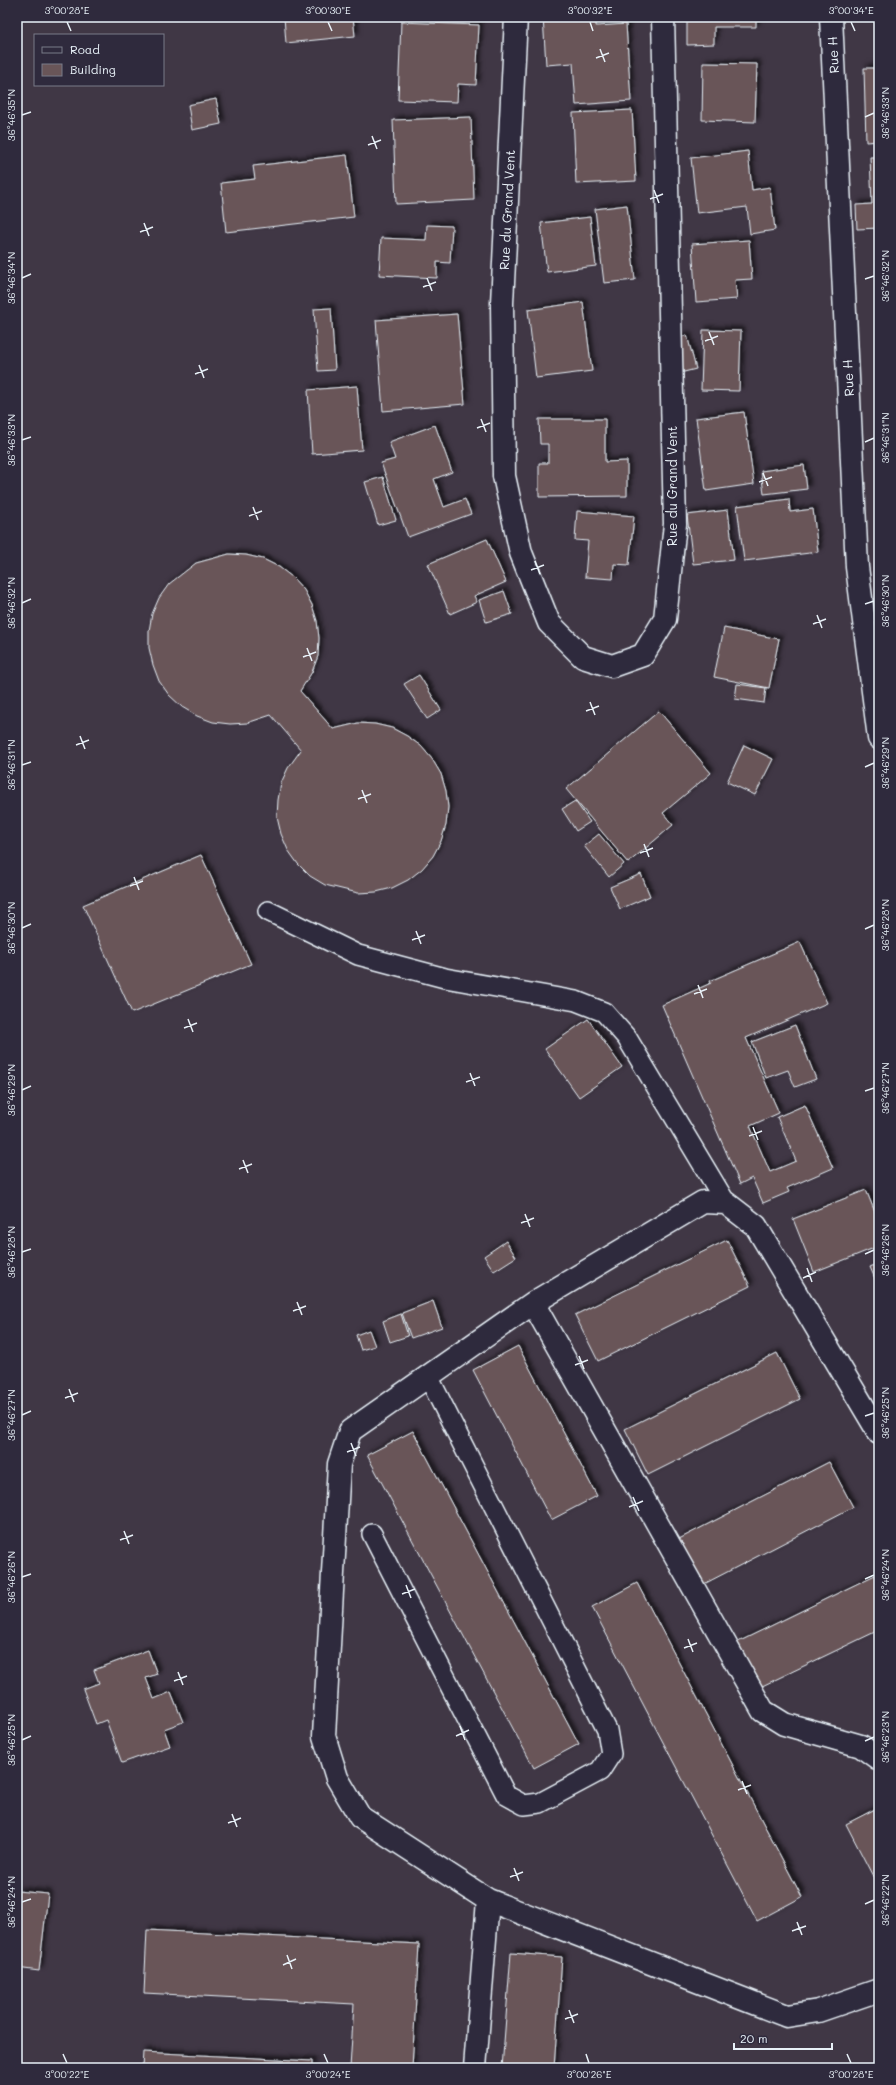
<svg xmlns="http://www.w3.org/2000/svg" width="896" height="2085" viewBox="0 0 896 2085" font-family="Mali,sans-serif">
<defs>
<filter id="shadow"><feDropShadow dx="3.5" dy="-3.5" stdDeviation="2" flood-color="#0009"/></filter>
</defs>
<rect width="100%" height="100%" fill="#403745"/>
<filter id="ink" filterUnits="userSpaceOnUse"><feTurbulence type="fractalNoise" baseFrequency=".025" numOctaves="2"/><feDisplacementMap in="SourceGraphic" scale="8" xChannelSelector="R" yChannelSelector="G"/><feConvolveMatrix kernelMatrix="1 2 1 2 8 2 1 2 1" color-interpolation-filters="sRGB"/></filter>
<g filter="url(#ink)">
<path fill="#695558" stroke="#e8f1f8" filter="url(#shadow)" d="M284 17H353L355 36 286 43Z
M543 17H596V26L626 24 631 101 576 105 573 63 546 65Z
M687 17H756V27H714V44L687 45Z
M401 22 479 25 476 85 458 84 457 102 398 100Z
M703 63 757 64 755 122 702 120Z
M864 68H879V141L866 142Z
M216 99 221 124 192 130 188 105Z
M632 110 636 181 576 184 573 113Z
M471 117 474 200 396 204 393 120Z
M748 151 752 190 770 187 775 230 750 234 747 207 697 213 691 158Z
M347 155 354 217 226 232 221 183 255 179 253 166Z
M870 157H879V228L857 229 856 205 872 204Z
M627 205 635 280 604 283 595 209Z
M590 217 596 266 547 272 541 223Z
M427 225 452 226 450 263 437 262V278L379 275 381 238 426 240Z
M749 240 752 279 735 280 737 299 696 302 692 244Z
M583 302 592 371 536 378 528 310Z
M331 308 335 370 318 371 314 309Z
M457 314 465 404 383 411 376 320Z
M703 330 741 331 739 391 701 390Z
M687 335 696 369 680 373 671 340Z
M357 386 362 450 312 454 308 390Z
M744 412 754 484 706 491 696 418Z
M539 419H605V462L627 461V496L539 497V463H548V444H540Z
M435 425 452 472 434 479 444 507 465 499 471 514 408 537 381 463 395 459 389 442Z
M804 465 807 489 764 494 761 471Z
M383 477 396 520 378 525 365 482Z
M789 499 790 512 813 509 818 552 744 561 737 506Z
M728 510 734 560 693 564 687 515Z
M577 511 634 516 629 565 614 564 613 579 585 577 588 541 575 540Z
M487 539 506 582 474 596 477 602 450 614 428 564Z
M229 554 246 555 263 559 279 567 292 577 304 590 312 605 317 621 319 638 318 656 312 672 300 691 333 729 358 723 375 724 392 728 407 736 421 746 432 759 441 774 446 791 448 807 446 825 441 841 433 856 422 869 408 880 392 888 376 892 358 893 325 885 310 876 298 864 288 850 281 834 277 817 278 800 281 783 288 768 301 750 271 715 247 723 230 724 213 722 197 716 182 707 169 695 159 681 153 665 149 648V631L152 614 159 598 169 584 196 563Z
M504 591 512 614 486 622 479 600Z
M724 628 779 639 769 688 714 677Z
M419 675 441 710 427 719 404 684Z
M737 684 766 688 764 703 735 699Z
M659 711 711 773 663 813 673 825 628 863 566 789Z
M744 745 773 759 755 795 727 782Z
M575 801 590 822 576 831 562 809Z
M599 834 624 864 609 877 584 846Z
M201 855 251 964 132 1013 83 905Z
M641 874 650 896 620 909 610 887Z
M800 942 827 1003 746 1038 779 1113 750 1126 770 1172 796 1161 777 1117 805 1105 833 1168 787 1188 789 1192 763 1203 752 1178 740 1184 662 1005 711 983 710 981Z
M588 1019 622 1067 579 1097 545 1049Z
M795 1025 816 1079 795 1087 788 1070 766 1078 752 1042Z
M866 1190 879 1222V1246L814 1272 793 1219Z
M727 1240 750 1286 598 1361 575 1315Z
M506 1241 516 1257 494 1271 484 1256Z
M879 1263V1288L870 1267Z
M433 1301 442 1327 411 1338 402 1313Z
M401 1314 408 1336 390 1342 383 1321Z
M369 1330 375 1346 361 1350 356 1335Z
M518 1346 597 1496 551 1520 473 1370Z
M777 1353 800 1399 648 1475 625 1429Z
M413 1431 579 1744 534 1768 367 1455Z
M829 1462 853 1507 702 1585 679 1539Z
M879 1573V1630L758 1688 736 1643Z
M637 1583 802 1897 757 1921 592 1607Z
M148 1650 157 1674 146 1678 154 1699 171 1692 183 1722 164 1729 170 1746 122 1763 106 1720 96 1724 83 1689 99 1683 94 1670Z
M879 1807V1888L846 1824Z
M17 1891 48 1894 39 1971 17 1968Z
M147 1930 419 1944 412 2068H350L354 2004 144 1993Z
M511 1953 562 1957 554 2068H502Z
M143 2052 312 2061V2068H142Z"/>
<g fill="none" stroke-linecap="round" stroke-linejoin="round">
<defs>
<path id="service" d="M268 911 358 955 445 978 576 1001 604 1012 627 1038 726 1203
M372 1534 506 1795 524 1805 540 1803 600 1771 611 1754 607 1730 428 1376"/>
<path id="minor" d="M516 17 502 303 504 476 521 553 549 623 583 657 612 666 643 655 665 619 675 524 663 17
M831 17 857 567 879 738
M533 1303 763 1711 784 1724 861 1746 879 1759
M879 1433 756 1226 726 1203 703 1202 533 1303 350 1431 339 1464 324 1736 337 1778 360 1817 488 1900 787 2016 818 2011 879 1990
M475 2068 488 1900"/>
</defs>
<use href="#service" stroke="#e8f1f8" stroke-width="22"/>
<use href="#minor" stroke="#e8f1f8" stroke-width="25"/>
<use href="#service" stroke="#2f2a3d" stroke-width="19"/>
<use href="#minor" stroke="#2f2a3d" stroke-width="22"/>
</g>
</g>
<path fill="none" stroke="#e8f1f8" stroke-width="1.5" d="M67 22 71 31M328 22 332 31M590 22 593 31M851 22 855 31M600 49 605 62M596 58 609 53M22 115 31 112M865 117 874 113M372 136 377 149M368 145 381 140M654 190 659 203M650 199 663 194M144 223 149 236M140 232 153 227M22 278 31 274M427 278 432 291M865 279 874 276M423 287 436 282M709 332 714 345M705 341 718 336M199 365 204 378M195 374 208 369M481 419 486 432M477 428 490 423M22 440 31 437M865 442 874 438M763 473 768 486M759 482 772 477M253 507 258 520M249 516 262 511M535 561 540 574M531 570 544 565M22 603 31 599M865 604 874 601M817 615 822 628M813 624 826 619M307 648 312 661M303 657 316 652M590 702 595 715M586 711 599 706M80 736 85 749M76 745 89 740M22 765 31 762M865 767 874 763M362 790 367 803M358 799 371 794M644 844 649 857M640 853 653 848M134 877 139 890M130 886 143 881M22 928 31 924M865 929 874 925M416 931 421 944M412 940 425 935M698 985 703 998M694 994 707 989M188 1019 193 1032M184 1028 197 1023M470 1073 475 1086M466 1082 480 1077M22 1090 31 1086M865 1091 874 1088M753 1127 758 1140M749 1136 762 1131M243 1160 248 1173M239 1169 252 1164M525 1214 530 1227M521 1223 534 1218M22 1252 31 1249M865 1254 874 1250M807 1268 812 1282M803 1278 816 1272M297 1302 302 1315M293 1311 306 1306M579 1356 584 1369M575 1365 588 1360M69 1389 74 1402M65 1398 78 1393M22 1415 31 1411M865 1416 874 1413M351 1443 356 1456M347 1452 360 1447M633 1497 639 1511M629 1507 643 1501M124 1531 129 1544M120 1540 133 1535M22 1577 31 1574M865 1579 874 1575M406 1585 411 1598M402 1594 415 1589M688 1639 693 1652M684 1648 697 1643M178 1672 183 1685M174 1681 187 1676M460 1726 465 1740M456 1736 469 1730M22 1740 31 1736M865 1741 874 1737M742 1781 747 1794M738 1790 751 1785M232 1814 237 1827M228 1823 241 1818M514 1868 519 1881M510 1877 523 1872M22 1902 31 1899M865 1904 874 1900M797 1922 802 1935M792 1931 806 1926M287 1955 292 1969M283 1965 296 1959M569 2010 574 2023M565 2019 578 2014M63 2054 67 2063M324 2054 328 2063M586 2054 589 2063M847 2054 851 2063"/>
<g text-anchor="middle" stroke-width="4" stroke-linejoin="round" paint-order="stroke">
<g font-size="13" fill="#e8f1f8" stroke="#2f2a3d">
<text transform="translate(833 55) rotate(-93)" y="5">Rue H</text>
<text transform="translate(507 210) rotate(-87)" y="5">Rue du Grand Vent</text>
<text transform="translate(848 378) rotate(-93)" y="5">Rue H</text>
<text transform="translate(672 486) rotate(-90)" y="5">Rue du Grand Vent</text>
</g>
</g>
<rect width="896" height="2085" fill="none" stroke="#2f2a3d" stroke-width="44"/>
<rect x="34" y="34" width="130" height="52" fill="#2f2a3d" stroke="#797a88"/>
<rect x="42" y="47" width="20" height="6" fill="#2f2a3d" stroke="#797a88"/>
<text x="70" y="54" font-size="12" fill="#e8f1f8">Road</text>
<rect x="42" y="64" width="20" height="12" fill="#695558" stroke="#797a88"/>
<text x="70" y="74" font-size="12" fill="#e8f1f8">Building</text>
<path d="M734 2043v6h98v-6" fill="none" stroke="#e8f1f8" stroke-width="2"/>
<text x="740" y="2043" font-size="12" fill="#e8f1f8" stroke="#2f2a3d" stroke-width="3" paint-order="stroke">20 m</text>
<rect x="22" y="22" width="852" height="2041" fill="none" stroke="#e8f1f8" stroke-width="1.5"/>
<g font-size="10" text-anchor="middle" fill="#e8f1f8">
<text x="67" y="14">3°00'28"E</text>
<text x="328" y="14">3°00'30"E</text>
<text x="590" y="14">3°00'32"E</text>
<text x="851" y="14">3°00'34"E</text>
<text transform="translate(885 113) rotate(-90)" y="4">36°46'33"N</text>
<text transform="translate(11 115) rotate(-90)" y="4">36°46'35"N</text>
<text transform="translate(885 276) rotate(-90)" y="4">36°46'32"N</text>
<text transform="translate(11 278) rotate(-90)" y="4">36°46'34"N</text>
<text transform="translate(885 438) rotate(-90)" y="4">36°46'31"N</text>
<text transform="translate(11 440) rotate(-90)" y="4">36°46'33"N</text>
<text transform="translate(885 601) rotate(-90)" y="4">36°46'30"N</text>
<text transform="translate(11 603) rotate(-90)" y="4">36°46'32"N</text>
<text transform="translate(885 763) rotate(-90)" y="4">36°46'29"N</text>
<text transform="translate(11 765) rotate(-90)" y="4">36°46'31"N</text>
<text transform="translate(885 925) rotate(-90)" y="4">36°46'28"N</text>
<text transform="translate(11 928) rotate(-90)" y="4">36°46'30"N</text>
<text transform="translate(885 1088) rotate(-90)" y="4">36°46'27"N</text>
<text transform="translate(11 1090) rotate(-90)" y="4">36°46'29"N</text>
<text transform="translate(885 1250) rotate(-90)" y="4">36°46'26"N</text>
<text transform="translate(11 1252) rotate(-90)" y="4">36°46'28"N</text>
<text transform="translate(885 1413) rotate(-90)" y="4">36°46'25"N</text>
<text transform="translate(11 1415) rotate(-90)" y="4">36°46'27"N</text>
<text transform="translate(885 1575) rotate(-90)" y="4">36°46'24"N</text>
<text transform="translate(11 1577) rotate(-90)" y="4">36°46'26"N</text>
<text transform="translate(885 1737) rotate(-90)" y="4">36°46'23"N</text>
<text transform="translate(11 1740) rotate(-90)" y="4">36°46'25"N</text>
<text transform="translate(885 1900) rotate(-90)" y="4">36°46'22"N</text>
<text transform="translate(11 1902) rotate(-90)" y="4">36°46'24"N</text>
<text x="67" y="2078">3°00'22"E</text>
<text x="328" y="2078">3°00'24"E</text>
<text x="589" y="2078">3°00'26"E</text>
<text x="851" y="2078">3°00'28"E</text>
</g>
</svg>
